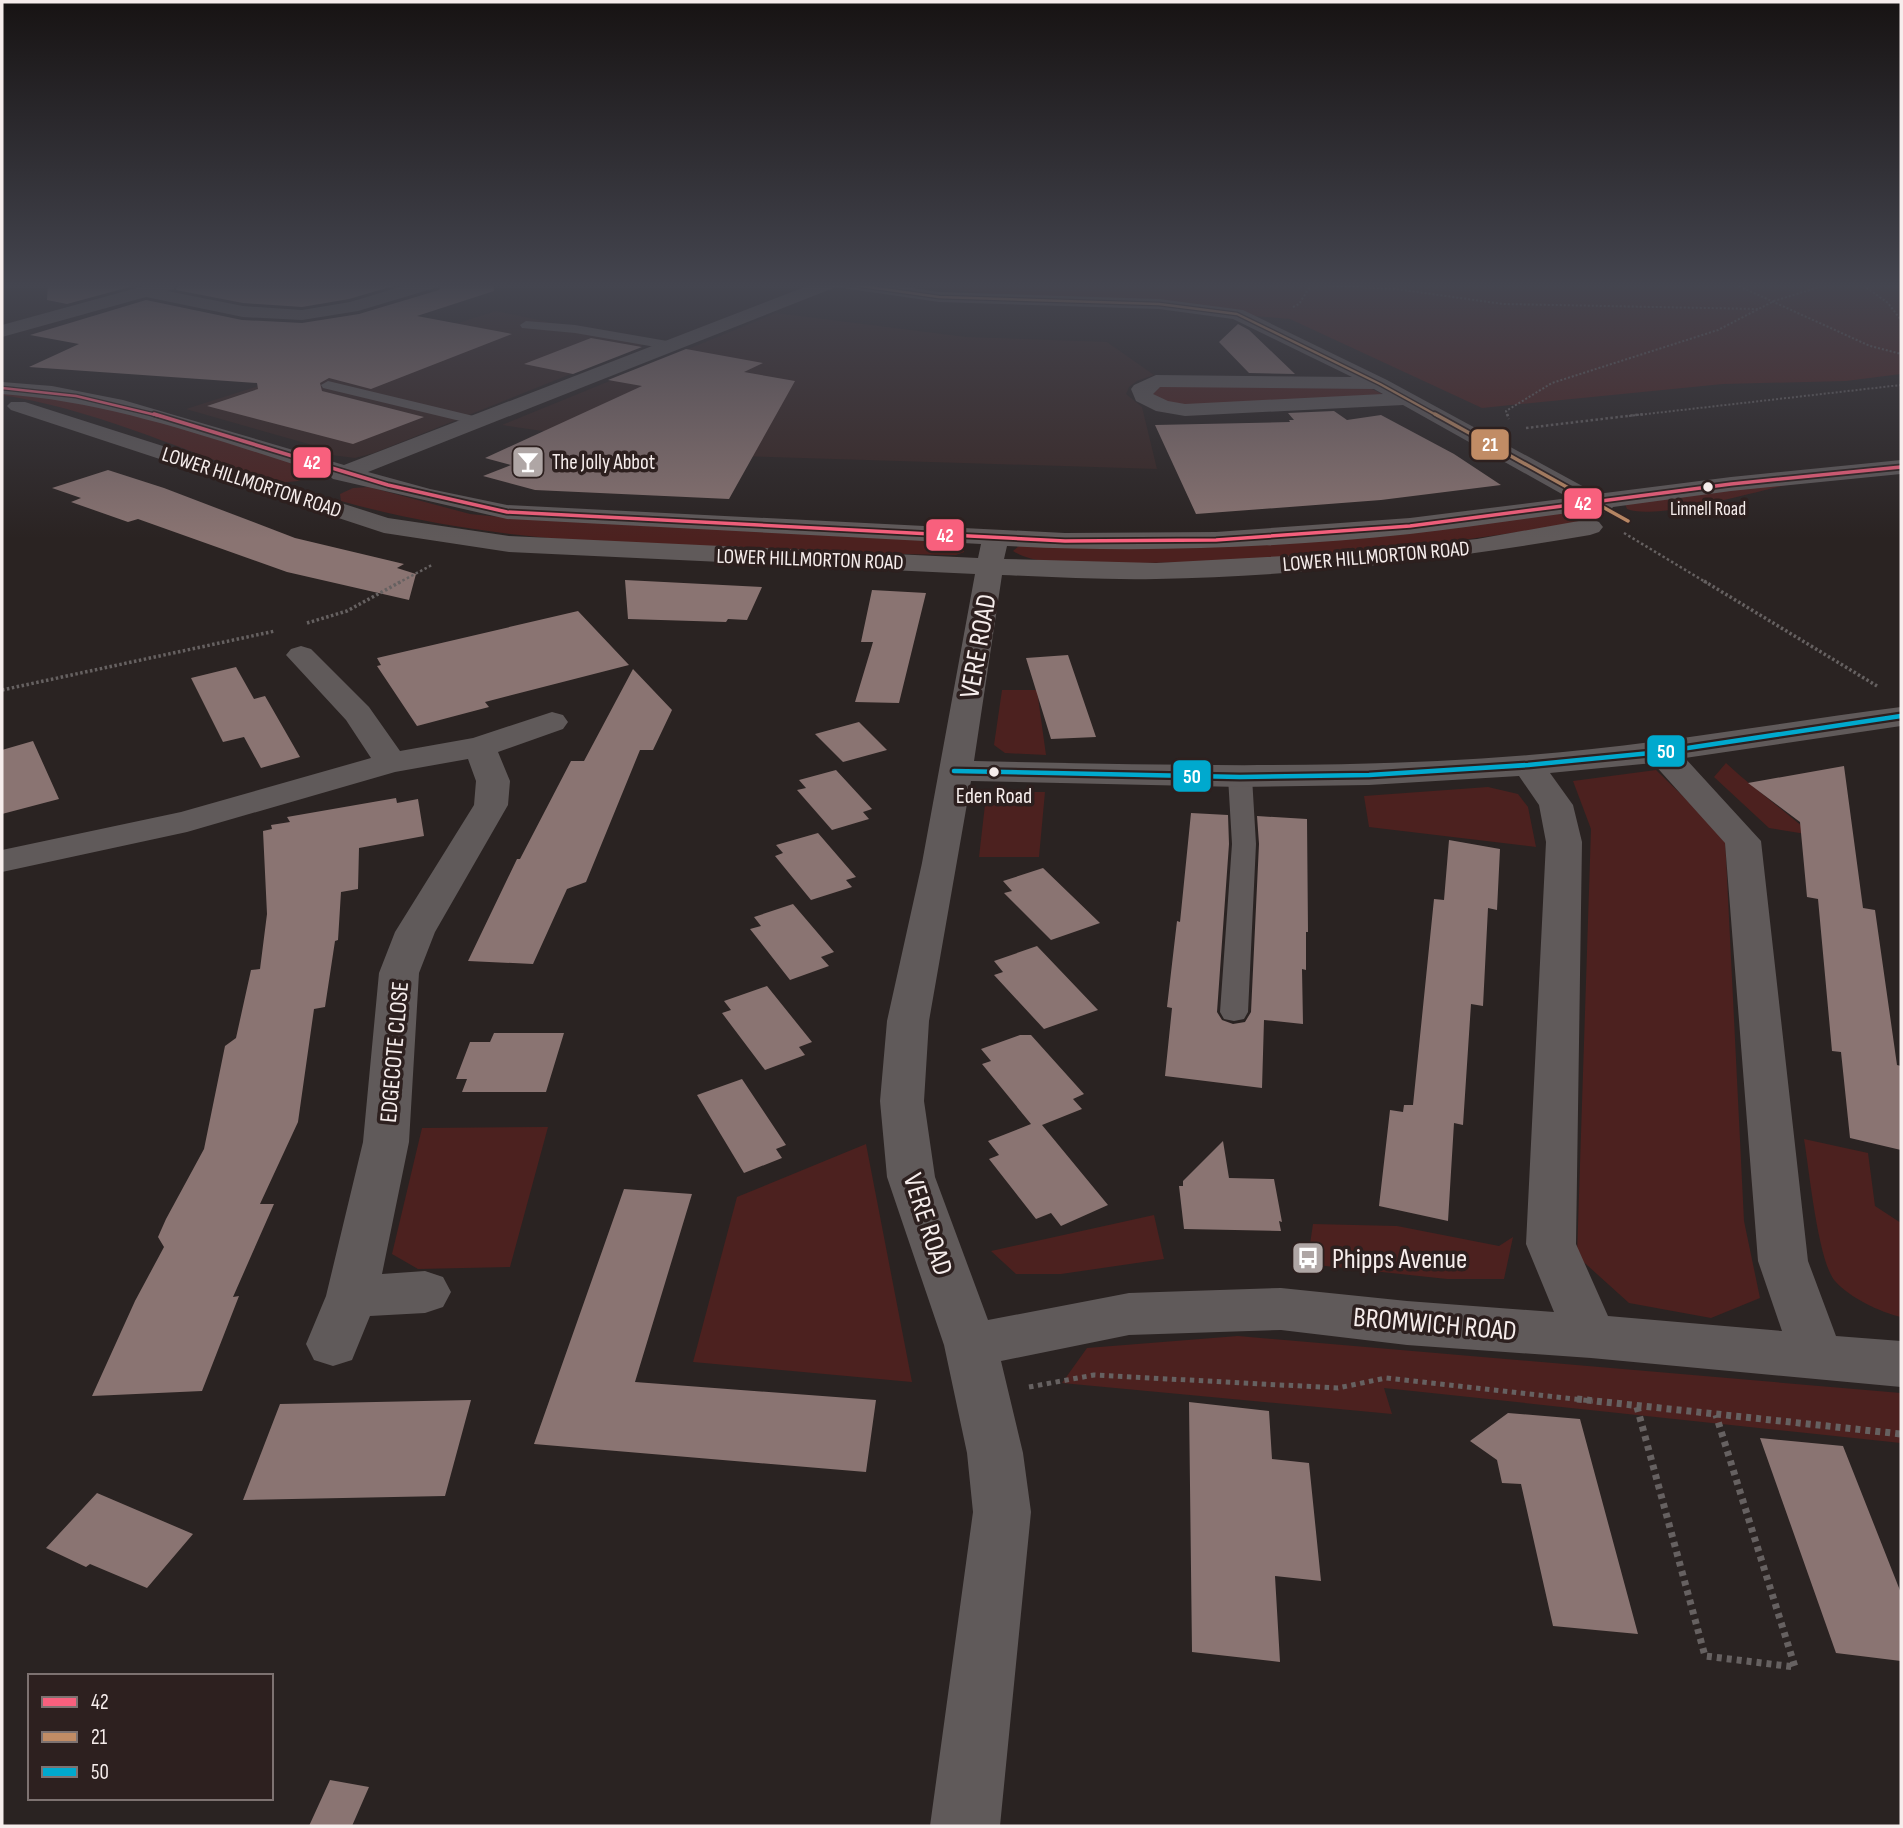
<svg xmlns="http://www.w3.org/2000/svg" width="1903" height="1828" viewBox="0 0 1903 1828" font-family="'Sofia Sans Condensed',sans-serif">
<rect width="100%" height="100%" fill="#2a2322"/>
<path fill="#382624" d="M496 311 648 343 374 453 355 458 323 454 319 447 186 409Z
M776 313 966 337 1107 342 1154 375 1137 381 1129 387 1126 394 1142 407 1157 469 610 452 570 435 502 425Z"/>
<path fill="#4c211f" d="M891 283H1901V374L1846 381 1723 384 1482 408 1290 319 1011 296Z
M1366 386 1382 394 1378 396 1185 407 1150 396 1152 387Z
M2 392C110 399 211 438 314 470L312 476 298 481 278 483C189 453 95 409 2 395Z
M1797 482C1764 490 1655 521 1627 509L1625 504Z
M369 487 470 514 519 519 957 540 964 545V552L956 555 899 554C713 546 522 552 341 501L340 494 353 488Z
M1575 509 1590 512 1596 518 1583 523C1480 537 1376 555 1272 560 1228 563 1183 562 1139 563 1105 563 1041 569 1013 551L1019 546Z
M1002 690H1037L1046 755 1005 753 994 745Z
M1726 763C1754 789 1784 810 1812 835L1769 828 1714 777Z
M1656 770 1725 837 1744 1221 1760 1298 1711 1318 1629 1303 1577 1256 1591 829 1573 781Z
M1488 787 1518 794 1528 807 1536 847 1369 827 1364 796Z
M1011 792H1045L1039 857H979L986 796Z
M548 1127 510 1267 418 1269 392 1254 422 1128Z
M1804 1139 1868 1153 1875 1206 1901 1223V1317C1880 1312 1850 1298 1835 1281 1818 1262 1809 1168 1804 1139Z
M866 1144 912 1382 693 1362 737 1197Z
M1154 1215 1164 1259 1061 1274H1016L991 1251Z
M1313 1224 1397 1226 1499 1246 1513 1237 1504 1279H1447L1307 1264Z
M1238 1336 1901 1393V1443L1384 1388 1392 1414 1062 1383 1087 1348Z"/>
<path fill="#8a7472" d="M48 283H144L67 304 47 300Z
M178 283H403L349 299 302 307 243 303 176 290Z
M442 283H493L494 291 417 316 512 334 371 389 329 378 320 383 322 391 424 417 353 444 207 406 258 389 257 383 29 367 79 344 30 335 146 300 242 320 302 323 359 314 439 290Z
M1238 324 1249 330 1295 374 1249 373 1219 342Z
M591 338 642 347 573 374 524 364Z
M686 349 763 363 744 372 795 381 729 499 535 490 483 476 511 465 485 458 642 386 608 380Z
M1334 411 1347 420 1381 415 1454 454 1501 485 1381 500 1196 514 1155 425 1290 422 1289 420H1294L1288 413Z
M108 470 164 488 295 538 404 564 397 568 416 574 409 600 287 572 138 519 128 522 71 502 81 498 52 488Z
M625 580 762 587 747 620 728 619 726 622 628 619Z
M872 590 926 593 899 703 855 702 873 642H861Z
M578 611 629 665 485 702 489 707 417 726 377 666 381 665 377 658Z
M1068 655 1096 737 1051 739 1026 658Z
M236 667 254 699 265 696 300 757 261 768 244 737 223 742 191 678Z
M633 669 672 710 653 750H640L586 882 567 889 533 964 468 961 517 859H520L571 761H584Z
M859 722 887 750 843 762 815 734Z
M33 741 59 799 2 814V750Z
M1844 766 1863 908 1875 910 1897 1065 1901 1066V1150L1850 1138 1841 1052 1832 1051 1818 899 1807 897 1800 822 1748 783Z
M836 770 872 809 863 812 869 819 832 830 797 790 806 788 799 780Z
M396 798 397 803 418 799 424 836 359 848 358 889 341 892 338 940 335 941 325 1007 314 1009 298 1122 260 1204H274L233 1297 239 1296 202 1391 92 1396 135 1301 164 1247 158 1237 166 1219 204 1149 225 1046 236 1038 251 970 260 969 267 914 263 831 272 829 271 825 290 822 287 817Z
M1191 813 1228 815 1229 844 1217 1012 1222 1020 1233 1024 1245 1022 1251 1012 1259 844 1257 816 1307 819 1308 932H1306V970L1302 969 1303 1024 1264 1020 1262 1088 1165 1076 1172 1008 1167 1007 1177 921 1180 922Z
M818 833 856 877 846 880 852 887 811 900 775 856 783 853 776 845Z
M1449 840 1500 849 1497 910 1488 908 1483 1006 1471 1004 1463 1125 1454 1123 1448 1221 1379 1206 1390 1110 1403 1112 1404 1105H1413L1434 899 1444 900Z
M1043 868 1100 923 1051 940 1004 893 1012 891 1003 881Z
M793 904 834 952 821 957 829 966 790 980 750 929 761 926 754 917Z
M1037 946 1098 1010 1044 1029 994 975 1003 972 994 961Z
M767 986 812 1042 799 1047 805 1055 765 1070 722 1013 731 1010 724 1001Z
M494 1033H564L546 1092H462L467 1079H456L470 1042H490Z
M1020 1035H1031L1084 1094 1073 1099 1082 1109 1042 1125 1108 1205 1061 1226 1051 1213 1036 1219 989 1159 999 1155 988 1141 1031 1124 982 1064 991 1061 981 1049Z
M742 1079 786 1145 776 1149 782 1158 744 1173 697 1095Z
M1223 1141 1229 1178 1274 1179 1282 1222 1279 1221 1281 1231 1184 1229 1179 1186H1183V1181Z
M624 1189 692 1194 635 1382 876 1400 866 1472 534 1444Z
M471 1400 445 1496 243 1500 280 1404Z
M1189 1402 1269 1411 1272 1459 1309 1463 1321 1581 1275 1576 1280 1662 1192 1652Z
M1508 1413 1580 1419 1638 1634 1553 1626 1521 1484 1502 1483 1497 1460 1470 1441Z
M1760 1438 1843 1446 1901 1593V1661L1836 1653Z
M97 1493 193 1534 147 1588 90 1564 86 1567 46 1548Z
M330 1780 369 1787 352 1826H309Z"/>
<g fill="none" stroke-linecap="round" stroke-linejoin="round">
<path stroke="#666161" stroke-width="2" stroke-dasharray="2 2" stroke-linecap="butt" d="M1281 283 1396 289 1503 304 1758 309
M1732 283 1870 346 1901 354
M1860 283 1888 303 1901 320
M1293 307 1299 304 1311 285
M1508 416 1506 411 1552 383 1718 330 1774 301 1832 283
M1629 416 1901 385"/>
<path stroke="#666161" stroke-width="2.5" stroke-dasharray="2.5 2.5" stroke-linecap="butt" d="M1507 414 1509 419
M1526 428 1644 414
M1624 533 1707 583
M398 583 432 565"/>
<path stroke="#666161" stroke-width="3.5" stroke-dasharray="2.5 2.5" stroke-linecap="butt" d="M1704 581 1877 686
M307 623 347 611 402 581
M2 690 275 631"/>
<path stroke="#666161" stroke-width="5" stroke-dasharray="4.5 4.5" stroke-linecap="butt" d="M1029 1387 1094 1375 1338 1388 1386 1378 1593 1401"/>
<path stroke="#666161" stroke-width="7" stroke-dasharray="5 5" stroke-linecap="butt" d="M1577 1399 1901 1434
M1637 1407 1705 1656 1795 1667 1716 1415"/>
<path fill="#605a5a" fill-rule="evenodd" d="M526 321 575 325 673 342 680 346 673 350 575 333 522 328 520 325Z
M328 381 486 419 488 422 481 426 323 388 321 385Z
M1240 770 1248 772 1252 777 1256 844 1248 1012 1244 1019 1234 1021 1224 1019 1220 1012 1232 844 1228 777 1232 772Z"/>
<path fill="#605a5a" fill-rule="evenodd" d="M155 283H175L174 289 167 291 243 306 302 310 350 302 413 283H440L438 287 358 311 302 320 243 317 146 297 2 337V325Z
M815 283H879L939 292 1159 299 1243 310 1387 380 1597 494 1731 477 1901 460V474L1731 491 1613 507 1610 511 1601 513 1590 510C1530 518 1470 527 1410 534 1277 548 1141 553 1007 546L1004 559 1156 563 1342 553 1477 539 1590 519 1599 522 1603 527 1599 532 1590 535C1447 560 1302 576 1156 579 1105 580 1053 577 1002 575L974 761C1159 765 1344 770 1529 755 1654 745 1777 723 1901 707V726L1685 758 1761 841 1808 1261 1836 1336 1901 1341V1387L1591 1358 1407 1345 1281 1330 1129 1335 1001 1361 1023 1453 1031 1512 1000 1826H930L973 1512 967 1453 944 1345 887 1177 880 1101 887 1021 922 863 975 574 509 552 384 533 11 410 7 406 11 402H25L388 518 509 536 978 558 981 544 507 519 333 479 330 476C222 442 115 402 2 394V382L52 386 123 400 344 465ZM836 287 939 302 1159 309 1233 319 1352 377 1156 375 1134 385 1131 389 1136 401 1156 411 1185 416 1403 405 1569 498 1410 518 1216 532 1065 533 507 505 430 489 368 472ZM1160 387 1374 389 1383 394 1185 404 1168 401 1153 394ZM1653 763 1725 843 1758 1261 1782 1331 1608 1316 1576 1244 1582 842 1573 805 1550 773ZM1519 776 1539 805 1546 842 1526 1244 1554 1312 1407 1301 1281 1288 1129 1293 988 1320 935 1177 924 1101 929 1021 971 781 1240 787 1369 785Z
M301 646 311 649 369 707 400 751 473 738 552 712 563 715 568 722 563 729 498 752 510 781 508 805 435 932 419 973 409 1142 382 1274 425 1271 443 1277 451 1292 443 1307 425 1313 370 1316 352 1360 333 1366 314 1360 306 1344 326 1296 363 1142 379 973 395 932 474 805 476 781 468 759 395 772 187 832 2 872V850L181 812 371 758 346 720 286 655 291 649Z"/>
<defs>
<path id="bus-1-far1" d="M2 388 76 396 160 416"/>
<path id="bus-1" d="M154 414 388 485 507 512 1065 541 1216 540 1410 526 1731 484 1901 467"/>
<path id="bus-2-far1" d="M840 283 939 297 1159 304 1237 314 1380 384 1438 416"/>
<path id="bus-2" d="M1435 414 1628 521"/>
<path id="bus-3" d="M954 771 1240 777 1369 775 1528 765 1661 752 1901 716"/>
</defs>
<use href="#bus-1-far1" stroke="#2d201f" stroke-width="5"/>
<use href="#bus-1" stroke="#2d201f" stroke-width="7"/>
<use href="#bus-2-far1" stroke="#2d201f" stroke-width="5"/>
<use href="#bus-2" stroke="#2d201f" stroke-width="7"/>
<use href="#bus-3" stroke="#2d201f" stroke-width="9"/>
<use href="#bus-1-far1" stroke="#f8607d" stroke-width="2.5"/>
<use href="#bus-1" stroke="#f8607d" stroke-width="3.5"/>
<use href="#bus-2-far1" stroke="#c18c65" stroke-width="2.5"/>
<use href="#bus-2" stroke="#c18c65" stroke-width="3.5"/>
<use href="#bus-3" stroke="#00a9ce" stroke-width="4.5"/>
</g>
<linearGradient id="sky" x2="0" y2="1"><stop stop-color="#171313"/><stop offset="0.53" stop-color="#44454f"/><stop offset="1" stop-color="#44454f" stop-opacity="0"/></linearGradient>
<rect width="1903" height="539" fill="url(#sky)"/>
<defs>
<symbol id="bar-square" viewBox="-11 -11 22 22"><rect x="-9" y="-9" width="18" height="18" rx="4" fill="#afa6a5" stroke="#2d201f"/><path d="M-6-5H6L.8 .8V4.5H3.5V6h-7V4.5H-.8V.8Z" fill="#fff"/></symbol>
<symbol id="bus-square" viewBox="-11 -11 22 22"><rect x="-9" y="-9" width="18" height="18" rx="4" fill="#afa6a5" stroke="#2d201f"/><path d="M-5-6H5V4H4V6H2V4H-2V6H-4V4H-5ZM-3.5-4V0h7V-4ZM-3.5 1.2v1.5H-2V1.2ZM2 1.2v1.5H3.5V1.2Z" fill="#fff"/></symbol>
</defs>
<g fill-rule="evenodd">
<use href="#bar-square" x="509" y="443" width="38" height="38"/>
<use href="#bus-square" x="1289" y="1239" width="38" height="38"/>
</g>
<g fill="#f6edec" stroke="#2d201f" stroke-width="2.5">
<circle cx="1708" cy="487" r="6"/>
<circle cx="994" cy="772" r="6"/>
</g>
<g text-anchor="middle" stroke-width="7" stroke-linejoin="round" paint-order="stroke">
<g font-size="19" fill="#f6edec" stroke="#2d201f">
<text x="1708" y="515">Linnell Road</text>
</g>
<g font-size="21" fill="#f6edec" stroke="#2d201f" text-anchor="start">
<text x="552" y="469">The Jolly Abbot</text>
</g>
<g font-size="21" fill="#f6edec" stroke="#2d201f">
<text transform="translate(252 482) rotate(18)" y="7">LOWER HILLMORTON ROAD</text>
<text transform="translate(1376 556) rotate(-5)" y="7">LOWER HILLMORTON ROAD</text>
<text transform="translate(810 559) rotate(2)" y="7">LOWER HILLMORTON ROAD</text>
</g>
<g font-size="22" fill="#f6edec" stroke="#2d201f">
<text x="994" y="803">Eden Road</text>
</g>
<g font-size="24" fill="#f6edec" stroke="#2d201f">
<text transform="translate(394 1052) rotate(-85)" y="8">EDGECOTE CLOSE</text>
</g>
<g font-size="28" fill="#f6edec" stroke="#2d201f">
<text transform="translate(977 646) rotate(-80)" y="10">VERE ROAD</text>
<text transform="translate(929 1224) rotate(72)" y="10">VERE ROAD</text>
<text transform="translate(1435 1323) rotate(5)" y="10">BROMWICH ROAD</text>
</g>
<g font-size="28" fill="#f6edec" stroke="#2d201f" text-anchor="start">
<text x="1332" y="1268">Phipps Avenue</text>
</g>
</g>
<g stroke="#2d201f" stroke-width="2.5">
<rect x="1470" y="428" width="40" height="33" rx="7" fill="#c18c65"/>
<rect x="292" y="446" width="40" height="33" rx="7" fill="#f8607d"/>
<rect x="1563" y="487" width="40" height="33" rx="7" fill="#f8607d"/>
<rect x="925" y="518" width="40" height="34" rx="7" fill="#f8607d"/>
<rect x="1646" y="734" width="40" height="34" rx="7" fill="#00a9ce"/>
<rect x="1172" y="759" width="40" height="34" rx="7" fill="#00a9ce"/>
</g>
<g font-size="19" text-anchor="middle" font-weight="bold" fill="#fff">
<text x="1490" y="451">21</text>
<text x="312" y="469">42</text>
<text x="1583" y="510">42</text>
<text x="945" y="542">42</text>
<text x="1666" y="758">50</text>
<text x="1192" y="783">50</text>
</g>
<rect width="1903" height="1828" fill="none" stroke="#f6edec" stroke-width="7"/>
<rect x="28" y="1674" width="245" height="126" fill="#2d201f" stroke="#7d7271" stroke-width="2"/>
<rect x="42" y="1697" width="35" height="10" fill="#f8607d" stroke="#7d7271" stroke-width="2"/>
<text x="91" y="1709" font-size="21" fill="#f6edec">42</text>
<rect x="42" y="1732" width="35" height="10" fill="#c18c65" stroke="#7d7271" stroke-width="2"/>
<text x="91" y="1744" font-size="21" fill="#f6edec">21</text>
<rect x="42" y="1767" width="35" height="10" fill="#00a9ce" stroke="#7d7271" stroke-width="2"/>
<text x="91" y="1779" font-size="21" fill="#f6edec">50</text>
</svg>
